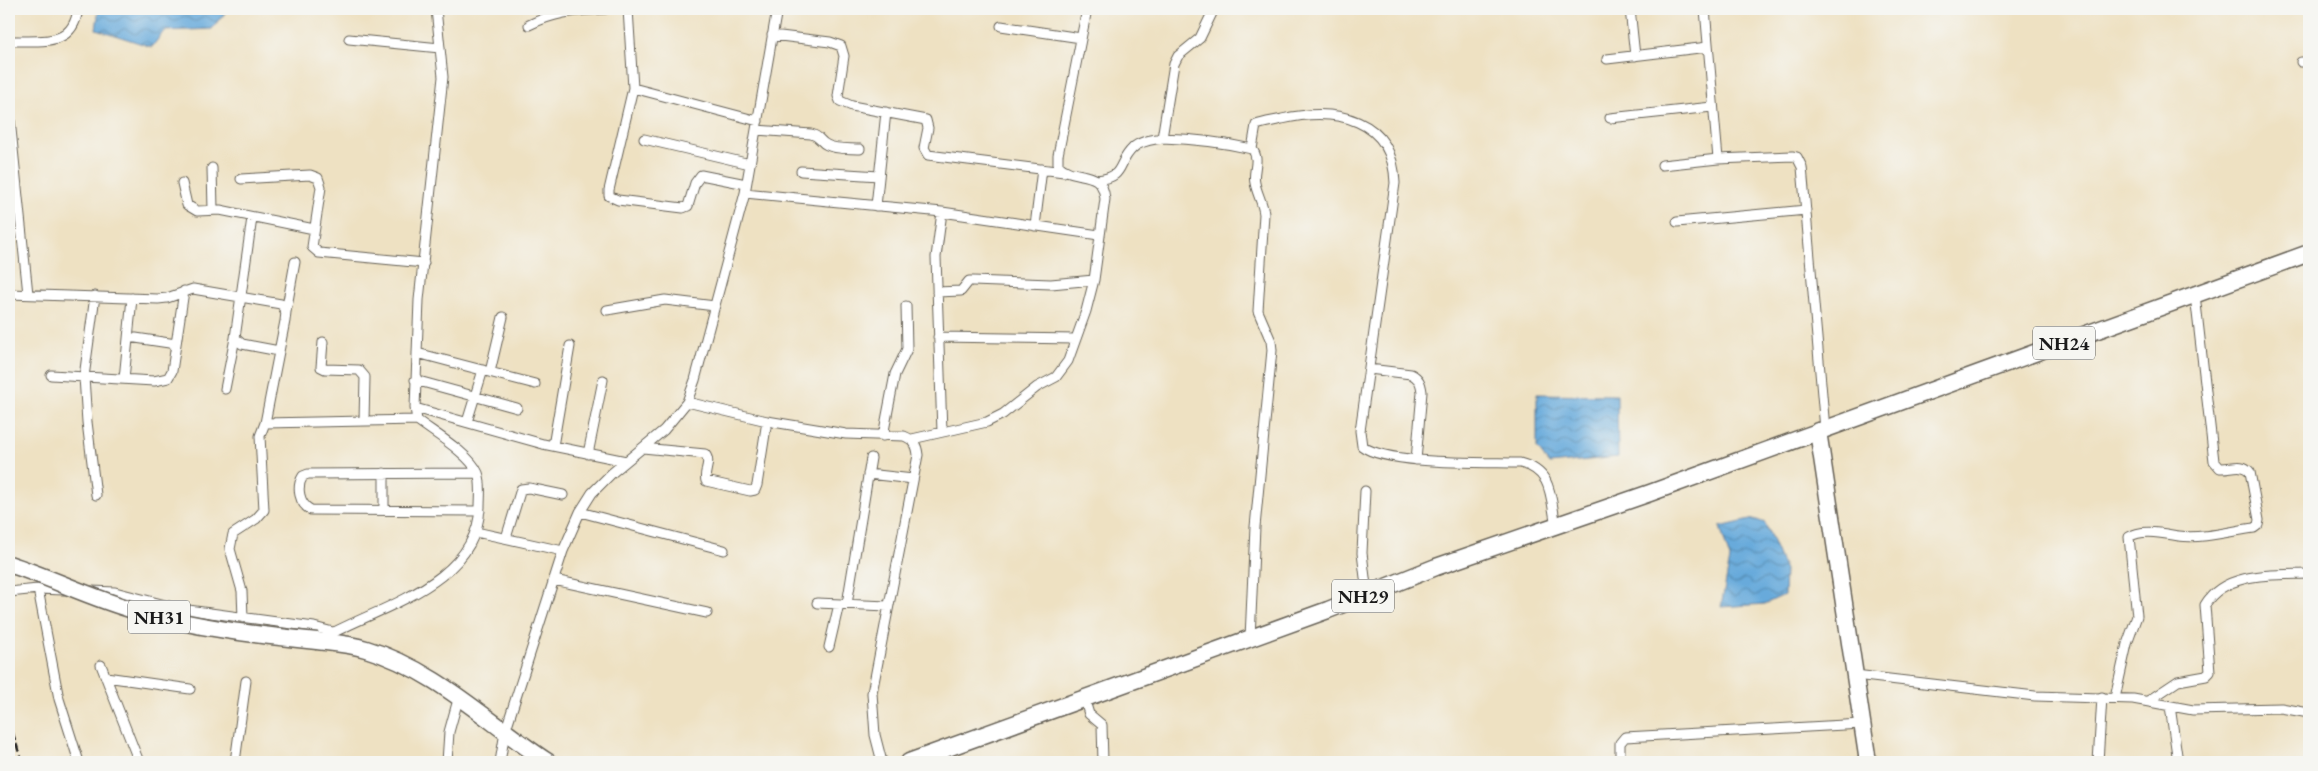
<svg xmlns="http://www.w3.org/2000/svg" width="2318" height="771" viewBox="0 0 2318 771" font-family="'EB Garamond',serif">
<defs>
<pattern id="water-waves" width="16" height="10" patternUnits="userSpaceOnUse" patternTransform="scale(1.25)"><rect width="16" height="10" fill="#67aadb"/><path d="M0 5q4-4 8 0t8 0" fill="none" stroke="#548ab1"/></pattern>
</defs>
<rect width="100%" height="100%" fill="#f6f6f2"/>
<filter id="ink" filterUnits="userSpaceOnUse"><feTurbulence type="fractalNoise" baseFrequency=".02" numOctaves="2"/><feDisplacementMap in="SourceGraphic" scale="10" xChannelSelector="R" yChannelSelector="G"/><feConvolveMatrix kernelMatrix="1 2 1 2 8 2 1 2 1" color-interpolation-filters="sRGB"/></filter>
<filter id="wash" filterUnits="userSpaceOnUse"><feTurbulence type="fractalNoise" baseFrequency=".0096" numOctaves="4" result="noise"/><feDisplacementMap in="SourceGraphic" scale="20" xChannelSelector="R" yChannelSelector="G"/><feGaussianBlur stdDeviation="1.12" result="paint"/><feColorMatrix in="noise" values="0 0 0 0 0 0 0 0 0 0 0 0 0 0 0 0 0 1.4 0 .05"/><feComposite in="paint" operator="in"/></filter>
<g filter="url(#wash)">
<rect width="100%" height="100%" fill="#eee1c2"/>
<path fill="url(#water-waves)" stroke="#42637c" d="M99 9H225V13L212 29 164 31 152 47 96 29Z
M1537 394 1617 395 1618 457 1549 464 1537 448Z
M1754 519 1765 523 1785 570 1784 595 1765 604 1721 607 1730 559 1720 527Z"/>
</g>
<g filter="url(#ink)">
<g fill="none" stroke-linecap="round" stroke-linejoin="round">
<defs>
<path id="street" d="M628 9 633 88 609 190V196L618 200 683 208 688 206 695 183 701 175 746 184
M1630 9 1635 56
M1705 9 1718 159 1793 156 1797 157 1802 167 1825 429
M529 25C557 11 576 11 606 9
M1001 26 1081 38
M772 35 830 42 841 46 844 56 838 96 840 101 852 106 926 120 928 128 924 148 928 155 1064 172
M349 39 440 48
M9 41C40 40 73 48 78 9
M1607 59 1708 47
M2301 62H2309
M633 88 758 121
M9 110 28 294
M1610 118 1712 107
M756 130 811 134C820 136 820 142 827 145 836 150 851 148 860 149
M1162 138C1193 139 1222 142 1252 149 1261 160 1252 171 1255 183 1257 194 1263 203 1264 214L1258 311 1271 341 1272 350 1255 527 1250 638
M644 139 750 164
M1252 149 1256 125C1265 122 1274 121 1282 119 1336 107 1393 118 1395 183L1360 431 1362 446C1387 465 1485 462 1520 463 1553 471 1550 496 1556 526
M1662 165 1718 159
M212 168 213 210
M801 171 879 176
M241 179 310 175 318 178 321 187 312 247 319 253 424 263
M1097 180C1126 177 1116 164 1133 148 1140 141 1152 140 1162 138L1174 64 1178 56 1200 38 1214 9
M182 183 187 205 197 211 220 210 314 229
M745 193 942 212 1099 235
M876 206 886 112
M942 212 936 257 942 432
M252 218 235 338 242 344 279 351
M1677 222 1806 210
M1035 226 1042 169
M937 292 961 291 969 281H973L1051 284 1094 280
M9 294 158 299 167 298 193 289 281 304 286 312 285 321 265 423
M95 296 84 377 87 422 96 495
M607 310 665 300 715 306
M286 312 295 262
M129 337 176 344
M938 337 1076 339
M323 342 321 367 325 369 359 370 365 377 364 421
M417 353 535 384
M1369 369 1411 374C1419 378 1421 383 1422 392L1416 460
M490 372 503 317
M51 375 154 381 168 378 172 371 184 291
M124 379 132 298
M415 380 517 408
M225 389 235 338
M687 402 767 421 846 434 904 436C914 440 917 445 918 455L872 693 875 735 882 762
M415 408 543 444 626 461
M467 422 483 370
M883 436 895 374 907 349 906 306
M912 439 987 422 1003 414 1037 387 1056 377 1068 361 1086 311 1094 280 1105 199C1102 166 1075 182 1058 165V155L1087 9
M553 446 570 346
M643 448 705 454C712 463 703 471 706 481L750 491 755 490 757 485 767 421
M588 454 603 380
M384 473V510
M477 473 308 474 303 476C296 487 299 504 311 510L480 511
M868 474 913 479
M1365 491 1362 553 1367 594
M580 512 724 550
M476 532 563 551
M506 538 521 489 529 488 563 495
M554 580 707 613
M38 589 59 699 79 762
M92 591 115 592 181 609 314 627 333 632
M9 592 38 589 64 590
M817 603 888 606
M847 604 871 458
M243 618 242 591 230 549 233 534 256 519 264 510 260 436 265 423 417 420
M321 639C377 607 477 585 480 507 480 496 482 483 478 473 470 454 434 433 417 420L415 408 419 300 443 77 436 9
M829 647 839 604
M101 665 139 762
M1855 675 2035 696 2133 699 2193 710 2281 708 2309 713
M106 677 190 689
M1084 698 1089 714 1102 725 1103 762
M2115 698 2127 644 2137 616 2129 537C2142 528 2165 534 2179 536 2203 539 2231 531 2254 528L2258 525 2259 520 2250 472C2242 462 2231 469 2220 468L2214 461 2195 295
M2148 701 2178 681 2206 676 2210 672 2205 605C2224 571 2276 575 2309 574
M2170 706 2178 762
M235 762 246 681
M447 762 449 732 459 696
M500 762 505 732 563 551 580 512 592 493 612 473 664 430 687 402 695 380 745 193 777 9
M1620 762V743L1625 737 1862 724
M2098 762 2102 697"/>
<path id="highway" d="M1818 431 1868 762
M317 641C334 643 350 644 366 649 437 670 488 723 548 762
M909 762 1328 610 1436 567 1650 493 2309 253"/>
</defs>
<use href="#street" stroke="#666156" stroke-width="11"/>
<use href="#highway" stroke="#666156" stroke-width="19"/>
<use href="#street" stroke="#fff" stroke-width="9"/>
<use href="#highway" stroke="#fff" stroke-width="16"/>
<path stroke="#1c1c1c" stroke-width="2.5" stroke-dasharray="8 4" stroke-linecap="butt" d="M9 721 22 762"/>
<defs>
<path id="highway-bridge" d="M9 564C52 578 93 599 137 611 196 628 257 635 317 641"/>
</defs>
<use href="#highway-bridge" stroke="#666156" stroke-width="19" stroke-linecap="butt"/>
<use href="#highway-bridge" stroke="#fff" stroke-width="16"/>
</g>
</g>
<g text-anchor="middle" stroke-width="4" stroke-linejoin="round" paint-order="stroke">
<g fill="#f6f6f2" stroke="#5d5d5c" stroke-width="1">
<rect x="2033" y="326.5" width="62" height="33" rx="4"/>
<rect x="1332" y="579.5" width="62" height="33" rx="4"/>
<rect x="128" y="600.5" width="62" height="33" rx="4"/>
</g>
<g font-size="19" font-weight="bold" fill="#1c1c1c">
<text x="2064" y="350">NH24</text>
<text x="1363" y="603">NH29</text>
<text x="159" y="624">NH31</text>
</g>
</g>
<rect width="2318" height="771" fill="none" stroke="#f6f6f2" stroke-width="30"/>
</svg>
